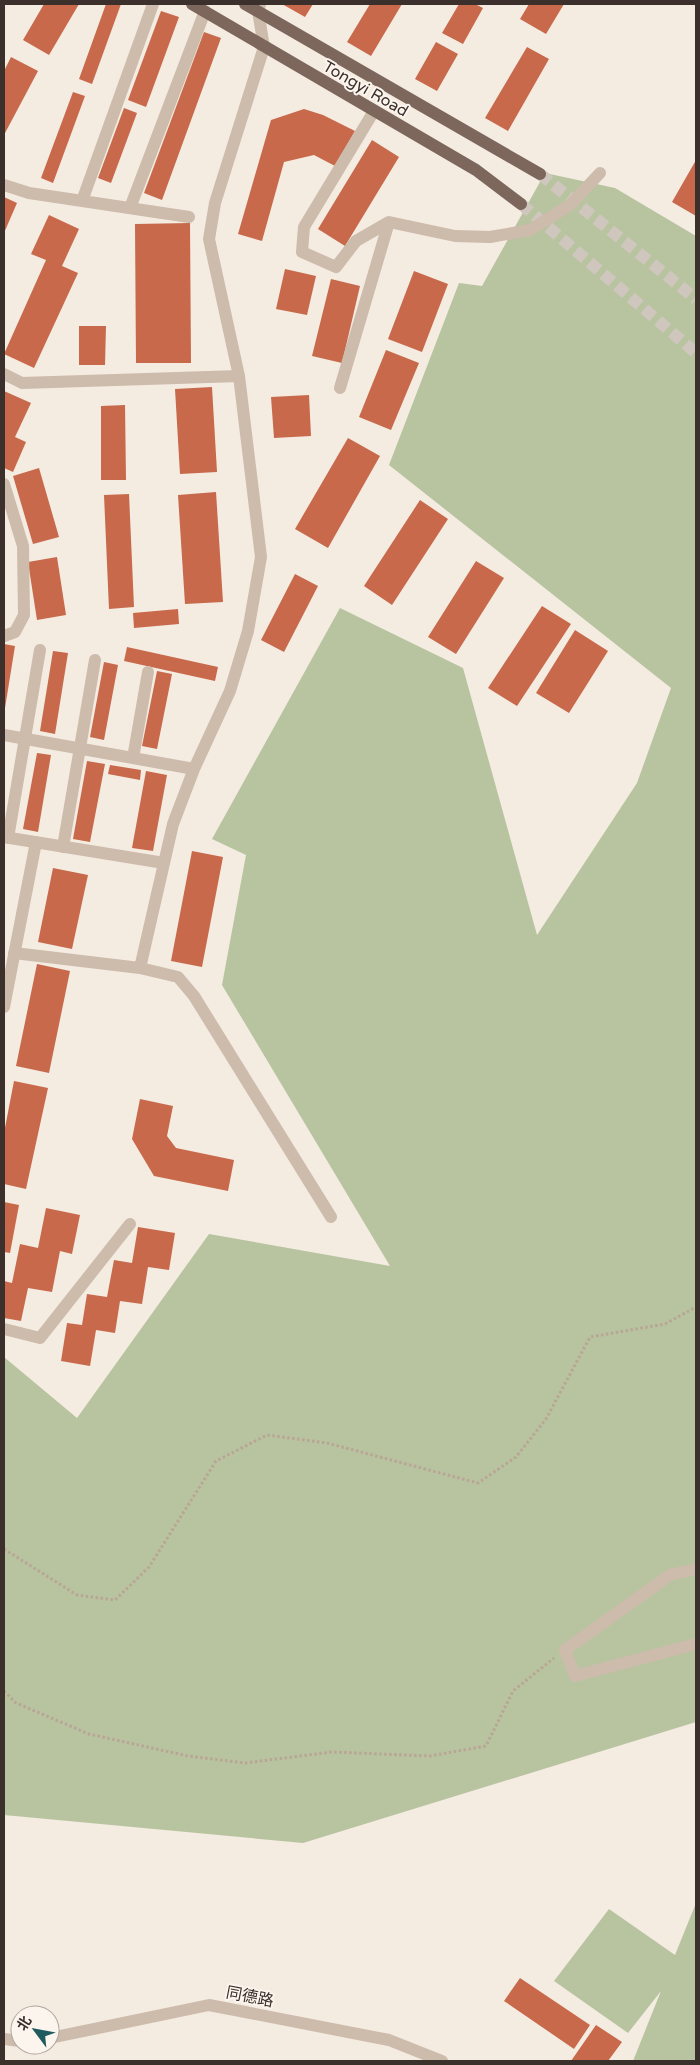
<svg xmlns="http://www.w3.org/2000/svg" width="700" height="2065" viewBox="0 0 700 2065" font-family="'Varela Round','Noto Sans SC',sans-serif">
<rect width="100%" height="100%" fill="#f4ebe1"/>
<path fill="#b8c4a0" d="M545 173 615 188 696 236V1722L303 1843 4 1815V1357L77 1418 209 1234 390 1266 222 985 246 855 212 839 340 608 463 668 537 935 637 783 671 688 389 465 459 283 482 286Z
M696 1903V2061H633L661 1991 628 2033 554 1981 609 1909 675 1955Z"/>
<path fill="#c8694b" d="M44 4H79L49 55 23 40Z
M106 4H121L92 84 79 79Z
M282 4H313L305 17Z
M370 4H402L371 56 347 42Z
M459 4H475L483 8 463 44 442 33Z
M529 4H564L546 34 520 19Z
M161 11 179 17 146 107 128 100Z
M204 32 221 38 162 200 144 193Z
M436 42 458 54 437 91 415 79Z
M527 47 549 59 508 131 485 118Z
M11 57 38 71 4 135V71Z
M73 92 85 96 53 183 41 178Z
M124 108 137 113 111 183 98 178Z
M304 109 323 115 355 131 335 166 314 155 284 162 262 241 238 234 271 120Z
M372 140 399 157 345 246 318 229Z
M696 160V216L672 202Z
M4 197 17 203 4 233Z
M49 215 79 229 62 266 78 273 34 368 4 354 46 260 31 254Z
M190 223 191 363H136L135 224Z
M285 269 316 276 307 315 276 309Z
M414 271 448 284 422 352 388 339Z
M331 279 360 286 342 363 312 356Z
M79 326H106L105 365H79Z
M386 350 419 363 391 430 359 417Z
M212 387 217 472 180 474 175 389Z
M4 391 31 403 15 437 26 442 13 472 4 468Z
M309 395 311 436 274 438 271 397Z
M125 405 126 480H101V406Z
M348 438 380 456 328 548 295 529Z
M39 468 59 537 33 544 13 476Z
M216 492 223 602 185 604 178 495Z
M129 494 134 607 109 609 104 495Z
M420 500 448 519 392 605 364 586Z
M57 557 66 615 37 620 28 562Z
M476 561 504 578 456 654 428 637Z
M295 574 318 586 284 652 261 640Z
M542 606 571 624 517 706 488 688Z
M178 609 179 624 134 628 133 613Z
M575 630 608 651 569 713 536 693Z
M4 644 15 646 5 708H4Z
M127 647 218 667 215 681 124 661Z
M53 651 68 653 55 734 40 731Z
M104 662 118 665 104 740 90 737Z
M157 671 172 674 157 749 142 746Z
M37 753 51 755 38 832 23 829Z
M87 761 105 764 90 842 73 839Z
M110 765 141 770 140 780 108 774Z
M146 771 167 775 153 851 132 848Z
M192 851 223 857 202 967 171 961Z
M53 868 88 875 72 949 38 942Z
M37 964 70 971 49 1073 16 1066Z
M14 1081 48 1088 26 1189 4 1184V1133Z
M140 1099 173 1106 167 1136 176 1148 234 1160 228 1191 154 1176 132 1139Z
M4 1202 19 1205 10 1253 4 1252Z
M46 1208 80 1215 72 1254 60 1251 52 1292 28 1288 21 1321 4 1318V1281L12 1283 20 1244 38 1248Z
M138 1227 175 1233 169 1270 148 1267 142 1304 120 1301 115 1333 96 1330 90 1366 61 1361 67 1323 82 1325 87 1294 107 1297 114 1260 132 1263Z
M520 1978 590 2025 574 2049 504 2001Z
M596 2025 622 2042 608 2061H571Z"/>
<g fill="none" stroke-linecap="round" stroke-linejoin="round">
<path stroke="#cfc6bd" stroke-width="12" stroke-dasharray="12 6" stroke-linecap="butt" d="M540 174 696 299
M521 204 696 353"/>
<path stroke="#b9a596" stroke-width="3" stroke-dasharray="2.5 2.5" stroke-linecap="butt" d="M4 1549 77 1595 115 1600 149 1567 216 1461 267 1435 327 1443 478 1483 516 1457 546 1419 590 1337 665 1324 696 1307
M4 1691 16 1703 89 1734 188 1756 245 1763 332 1752 430 1756 486 1746 513 1691 554 1658"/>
<path stroke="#cdbbac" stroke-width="12" d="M260 4 258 11 264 47 215 203 209 239 239 376 261 557 248 631 230 691 194 769 173 824 140 968 178 977 194 996 331 1217
M374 111 304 227 302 252 336 267 356 241 389 222
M4 185 29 193 189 217
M82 201 153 4
M130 208 205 11
M4 374 22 383 239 376
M340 388 389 222 455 236 490 237 530 230 570 205 600 173
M4 484 23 546 24 615 15 632 4 636
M4 735 194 769
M133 758 148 672
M4 837 164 863
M8 838 40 650
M63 847 95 660
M14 953 140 968
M4 1007 36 842
M4 1329 40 1338 130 1224
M696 1569 670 1575 565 1650 575 1676 696 1644
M50 2038 209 2005 389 2040 442 2061
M4 2039 20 2041"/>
<path stroke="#7d675c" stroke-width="12" d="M192 4 476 170 521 204
M245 4 540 174"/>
</g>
<g text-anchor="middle" stroke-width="4" stroke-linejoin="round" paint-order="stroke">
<g font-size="16" fill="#3b302b" stroke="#fbf5ee">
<text transform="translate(366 88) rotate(30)" y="6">Tongyi Road</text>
<text transform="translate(250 1996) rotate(11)" y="6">同德路</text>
</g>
</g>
<rect width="700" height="2065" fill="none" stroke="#3b302b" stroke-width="10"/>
<g transform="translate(35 2030) rotate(302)"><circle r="24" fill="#fbf5ee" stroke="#aea6a0"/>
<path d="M0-4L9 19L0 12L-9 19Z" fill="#1f5a5e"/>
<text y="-8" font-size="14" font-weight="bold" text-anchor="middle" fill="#3b302b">北</text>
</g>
</svg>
